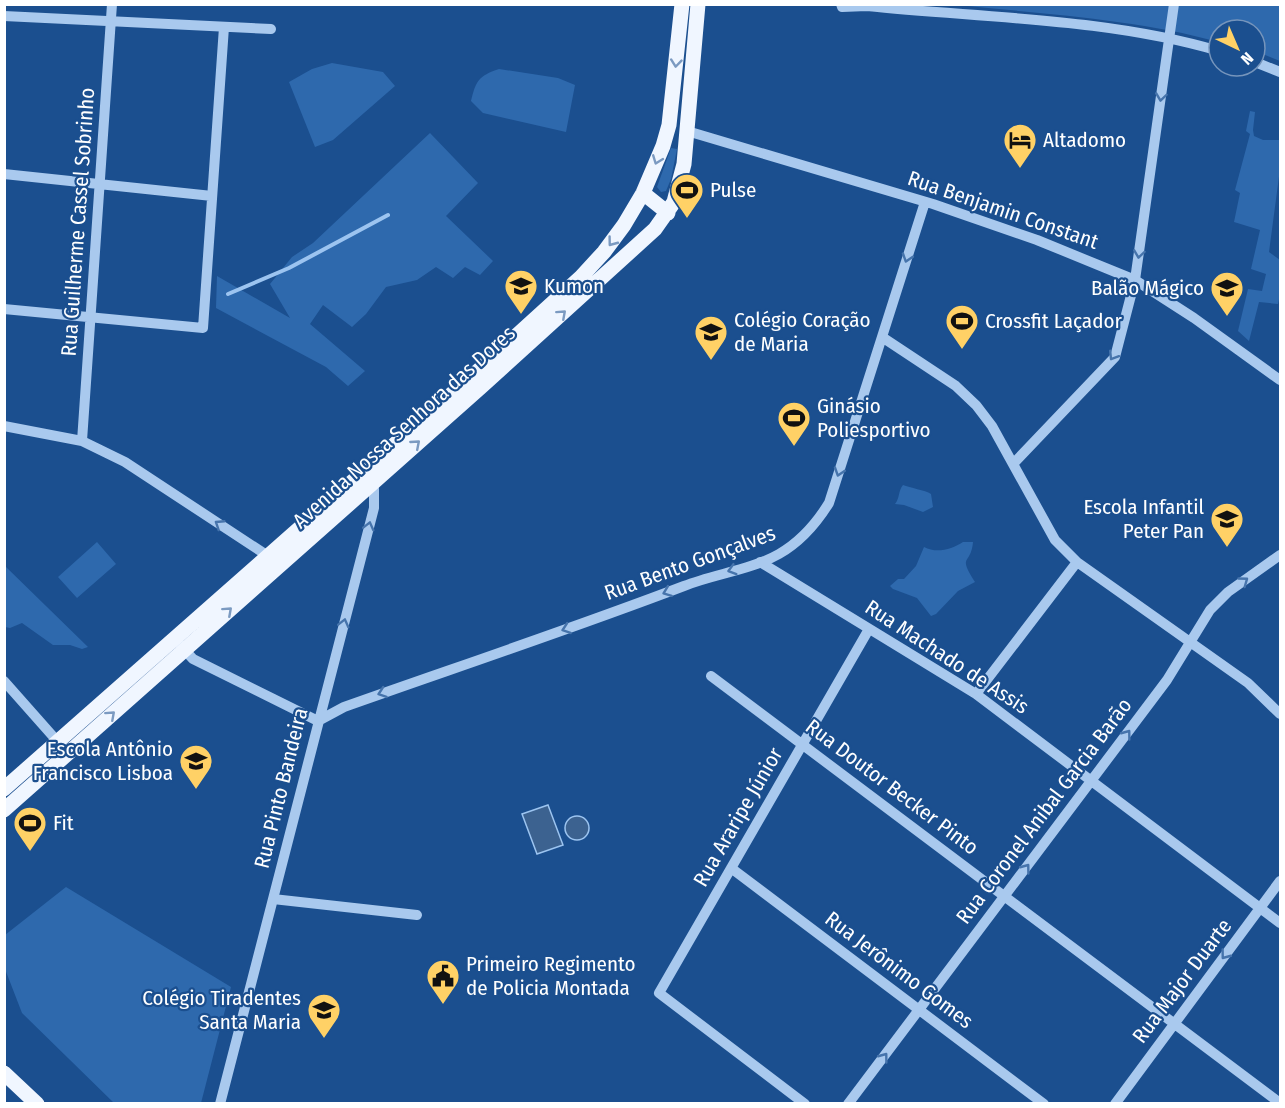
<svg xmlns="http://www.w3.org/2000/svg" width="1285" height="1108" viewBox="0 0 1285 1108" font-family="'Fira Sans Condensed',sans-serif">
<rect width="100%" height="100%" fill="#1b4f8f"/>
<path fill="#2e69ad" d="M958 5H1280V61L1255 51V30H1219V42C1136 19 1044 14 958 5Z
M332 63 383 72 395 86 333 140 315 147 289 82 312 69Z
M499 69 558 78 575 85 566 132 483 113 471 101C476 81 478 76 499 69Z
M1250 111 1255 112 1253 130 1254 136 1263 140H1280V169L1269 252 1280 260V295L1278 304 1259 302 1249 341 1238 331 1248 289 1262 291 1266 274 1251 269 1260 230 1234 222 1240 193 1235 190 1250 134 1246 131Z
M430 133 478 183 446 216 493 261 480 275 465 267 453 278 436 267 417 280 386 287 366 314 352 327 323 305 310 324 365 371 348 386 326 367 216 308 217 276 290 318 270 284 292 257 313 243Z
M671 148 677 149 671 179 666 191 661 192 657 187Z
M903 485C910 488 925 490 931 494L933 507 923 512 904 505 895 504C900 498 898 491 903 485Z
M97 542 116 564 77 598 58 577Z
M963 542H973C971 566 957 554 975 582L958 591 936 614 931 616 917 598 893 589 890 586 898 579H904L916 566 924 547C937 554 952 549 963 542Z
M4 566H5L88 647 82 649 70 645H53L22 623 10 628 5 627Z
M66 887 231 987 201 1103H114L22 1013 5 969V935Z"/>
<path fill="#3c6290" stroke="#9cc4f0" stroke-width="1.5" d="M548 805 563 845 537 854 522 814Z
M565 828a12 12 0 1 1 24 0a12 12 0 1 1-24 0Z"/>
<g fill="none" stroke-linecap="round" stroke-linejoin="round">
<path stroke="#9cc4f0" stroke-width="4" d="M228 294 289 268 388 215"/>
<path stroke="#a9c9ee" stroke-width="10" d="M841 4 842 7 867 6C983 18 1107 18 1219 51
M4 16 271 29
M1255 62 1280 72
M687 131 933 204 1037 240 1135 280 1194 318 1280 380
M4 174 212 196
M4 309 203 328 224 27
M882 337 956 386 976 405 992 426 1055 540 1077 562 1248 683 1280 714
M4 426 82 441 125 462 268 556
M82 441 112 4
M1013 464 1115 357 1135 280 1174 4
M760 562 976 694 1280 923
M180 645 193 659 318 721
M711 676 1280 1103
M4 681 58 742
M976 694 1077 562
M318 721 344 707C457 667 571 629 684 586 714 574 751 570 779 554 800 542 816 524 829 503L925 202
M731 868 1044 1104
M273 899 417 915
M220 1104 374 508V489L370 479
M805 1104 659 993 869 629
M848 1104 1167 680 1210 610 1228 592 1280 555
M1115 1104 1280 881"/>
<path stroke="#f0f6ff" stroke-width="15" d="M643 193 668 213
M4 789 480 369 581 277 604 252 624 225 643 193 663 146 669 125 682 4
M4 810 481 387 655 229 674 202 684 164 698 4
M4 1073 37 1104"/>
</g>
<defs><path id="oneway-chevron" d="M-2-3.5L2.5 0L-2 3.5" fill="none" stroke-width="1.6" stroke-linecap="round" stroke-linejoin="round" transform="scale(1.5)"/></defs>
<g stroke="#7b9ac1">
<use href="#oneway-chevron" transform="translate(676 63) rotate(96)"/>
<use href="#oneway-chevron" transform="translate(657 160) rotate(111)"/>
<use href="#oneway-chevron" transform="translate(612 242) rotate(127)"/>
<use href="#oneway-chevron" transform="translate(562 314) rotate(-42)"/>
<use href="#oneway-chevron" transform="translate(416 444) rotate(-41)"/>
<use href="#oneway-chevron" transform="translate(228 611) rotate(-42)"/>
<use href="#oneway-chevron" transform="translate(111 715) rotate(-42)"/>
</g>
<g stroke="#4674ac">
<use href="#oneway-chevron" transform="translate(1161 97) rotate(98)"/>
<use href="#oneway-chevron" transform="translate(1139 254) rotate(98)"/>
<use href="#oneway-chevron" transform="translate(907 258) rotate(108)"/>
<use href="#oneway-chevron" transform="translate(1113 356) rotate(122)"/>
<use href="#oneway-chevron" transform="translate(839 472) rotate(108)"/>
<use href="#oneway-chevron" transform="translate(219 524) rotate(-147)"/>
<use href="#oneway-chevron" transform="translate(369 526) rotate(-76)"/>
<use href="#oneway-chevron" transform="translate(732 570) rotate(164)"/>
<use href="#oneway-chevron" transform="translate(1244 581) rotate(-36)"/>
<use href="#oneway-chevron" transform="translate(667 592) rotate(159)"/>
<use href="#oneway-chevron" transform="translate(344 623) rotate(-76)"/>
<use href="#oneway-chevron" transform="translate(566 629) rotate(161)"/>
<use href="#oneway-chevron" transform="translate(382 693) rotate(161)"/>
<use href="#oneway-chevron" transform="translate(1127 734) rotate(-53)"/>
<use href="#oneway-chevron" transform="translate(1026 868) rotate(-53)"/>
<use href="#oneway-chevron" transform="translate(1225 955) rotate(127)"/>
<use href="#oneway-chevron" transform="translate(884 1057) rotate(-53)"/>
</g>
<defs>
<symbol id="hotel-pin" viewBox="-11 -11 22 30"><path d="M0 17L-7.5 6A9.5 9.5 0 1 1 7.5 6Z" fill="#ffd166" stroke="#1b4f8f"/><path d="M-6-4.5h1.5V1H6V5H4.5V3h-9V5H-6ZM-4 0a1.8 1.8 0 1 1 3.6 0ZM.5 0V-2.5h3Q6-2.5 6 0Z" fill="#111"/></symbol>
<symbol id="stadium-pin" viewBox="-11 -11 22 30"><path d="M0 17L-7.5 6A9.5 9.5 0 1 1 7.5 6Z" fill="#ffd166" stroke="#1b4f8f"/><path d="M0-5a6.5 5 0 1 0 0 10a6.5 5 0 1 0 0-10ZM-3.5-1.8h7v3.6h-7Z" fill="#111"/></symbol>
<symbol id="school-pin" viewBox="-11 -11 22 30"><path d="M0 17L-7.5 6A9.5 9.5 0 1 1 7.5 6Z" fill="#ffd166" stroke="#1b4f8f"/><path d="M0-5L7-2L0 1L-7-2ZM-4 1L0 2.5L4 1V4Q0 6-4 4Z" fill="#111"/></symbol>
<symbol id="civic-pin" viewBox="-11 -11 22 30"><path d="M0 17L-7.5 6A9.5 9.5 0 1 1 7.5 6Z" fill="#ffd166" stroke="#1b4f8f"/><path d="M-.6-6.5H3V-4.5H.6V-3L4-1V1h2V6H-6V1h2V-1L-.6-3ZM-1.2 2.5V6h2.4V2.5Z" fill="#111"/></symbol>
</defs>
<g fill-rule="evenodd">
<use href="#hotel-pin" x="1001" y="121" width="38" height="52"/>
<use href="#stadium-pin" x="668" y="171" width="38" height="52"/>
<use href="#school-pin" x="502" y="267" width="38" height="52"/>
<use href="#school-pin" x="1208" y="269" width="38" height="52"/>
<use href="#stadium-pin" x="943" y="302" width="38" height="52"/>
<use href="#school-pin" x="692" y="313" width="38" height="52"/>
<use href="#stadium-pin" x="775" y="399" width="38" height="52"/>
<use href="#school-pin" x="1208" y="500" width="38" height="52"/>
<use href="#school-pin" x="177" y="742" width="38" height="52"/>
<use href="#stadium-pin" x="11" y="804" width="38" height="52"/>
<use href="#civic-pin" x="424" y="957" width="38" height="52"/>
<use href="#school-pin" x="305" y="991" width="38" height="52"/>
</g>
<g text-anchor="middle" stroke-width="4.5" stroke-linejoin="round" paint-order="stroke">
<g font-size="21" fill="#fff" stroke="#1b4f8f" text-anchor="start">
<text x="1043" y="147">Altadomo</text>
<text x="710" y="197">Pulse</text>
<text x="544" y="293">Kumon</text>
<text x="1204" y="295" text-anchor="end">Balão Mágico</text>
<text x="734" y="327">Colégio Coração<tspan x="734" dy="24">de Maria</tspan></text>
<text x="985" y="328">Crossfit Laçador</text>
<text x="817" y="413">Ginásio<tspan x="817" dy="24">Poliesportivo</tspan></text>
<text x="1204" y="514" text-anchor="end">Escola Infantil<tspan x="1204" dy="24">Peter Pan</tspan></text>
<text x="173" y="756" text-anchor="end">Escola Antônio<tspan x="173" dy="24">Francisco Lisboa</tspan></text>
<text x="53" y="830">Fit</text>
<text x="466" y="971">Primeiro Regimento<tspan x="466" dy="24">de Policia Montada</tspan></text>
<text x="301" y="1005" text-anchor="end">Colégio Tiradentes<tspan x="301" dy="24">Santa Maria</tspan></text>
</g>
<g font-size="21" fill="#fff" stroke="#1b4f8f">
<text transform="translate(1003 210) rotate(19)" y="7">Rua Benjamin Constant</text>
<text transform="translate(78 222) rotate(-86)" y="7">Rua Guilherme Cassel Sobrinho</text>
<text transform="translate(404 427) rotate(-42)" y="7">Avenida Nossa Senhora das Dores</text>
<text transform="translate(690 563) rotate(-20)" y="7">Rua Bento Gonçalves</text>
<text transform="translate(947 657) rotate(33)" y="7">Rua Machado de Assis</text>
<text transform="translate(892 787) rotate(37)" y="7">Rua Doutor Becker Pinto</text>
<text transform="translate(281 788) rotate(-76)" y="7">Rua Pinto Bandeira</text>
<text transform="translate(1044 811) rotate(-53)" y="7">Rua Coronel Anibal Garcia Barão</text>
<text transform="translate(738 817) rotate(-60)" y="7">Rua Araripe Júnior</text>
<text transform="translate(899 970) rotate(37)" y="7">Rua Jerônimo Gomes</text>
<text transform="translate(1182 981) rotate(-53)" y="7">Rua Major Duarte</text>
</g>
</g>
<rect width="1285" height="1108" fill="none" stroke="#ffffff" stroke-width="12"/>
<g transform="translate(1237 48) rotate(136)"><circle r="28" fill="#1b4f8f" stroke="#7695bc" stroke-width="1.5"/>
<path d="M0-4.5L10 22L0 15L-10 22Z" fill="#ffd166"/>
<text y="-9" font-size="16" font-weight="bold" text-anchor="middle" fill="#ffffff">N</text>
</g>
</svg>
